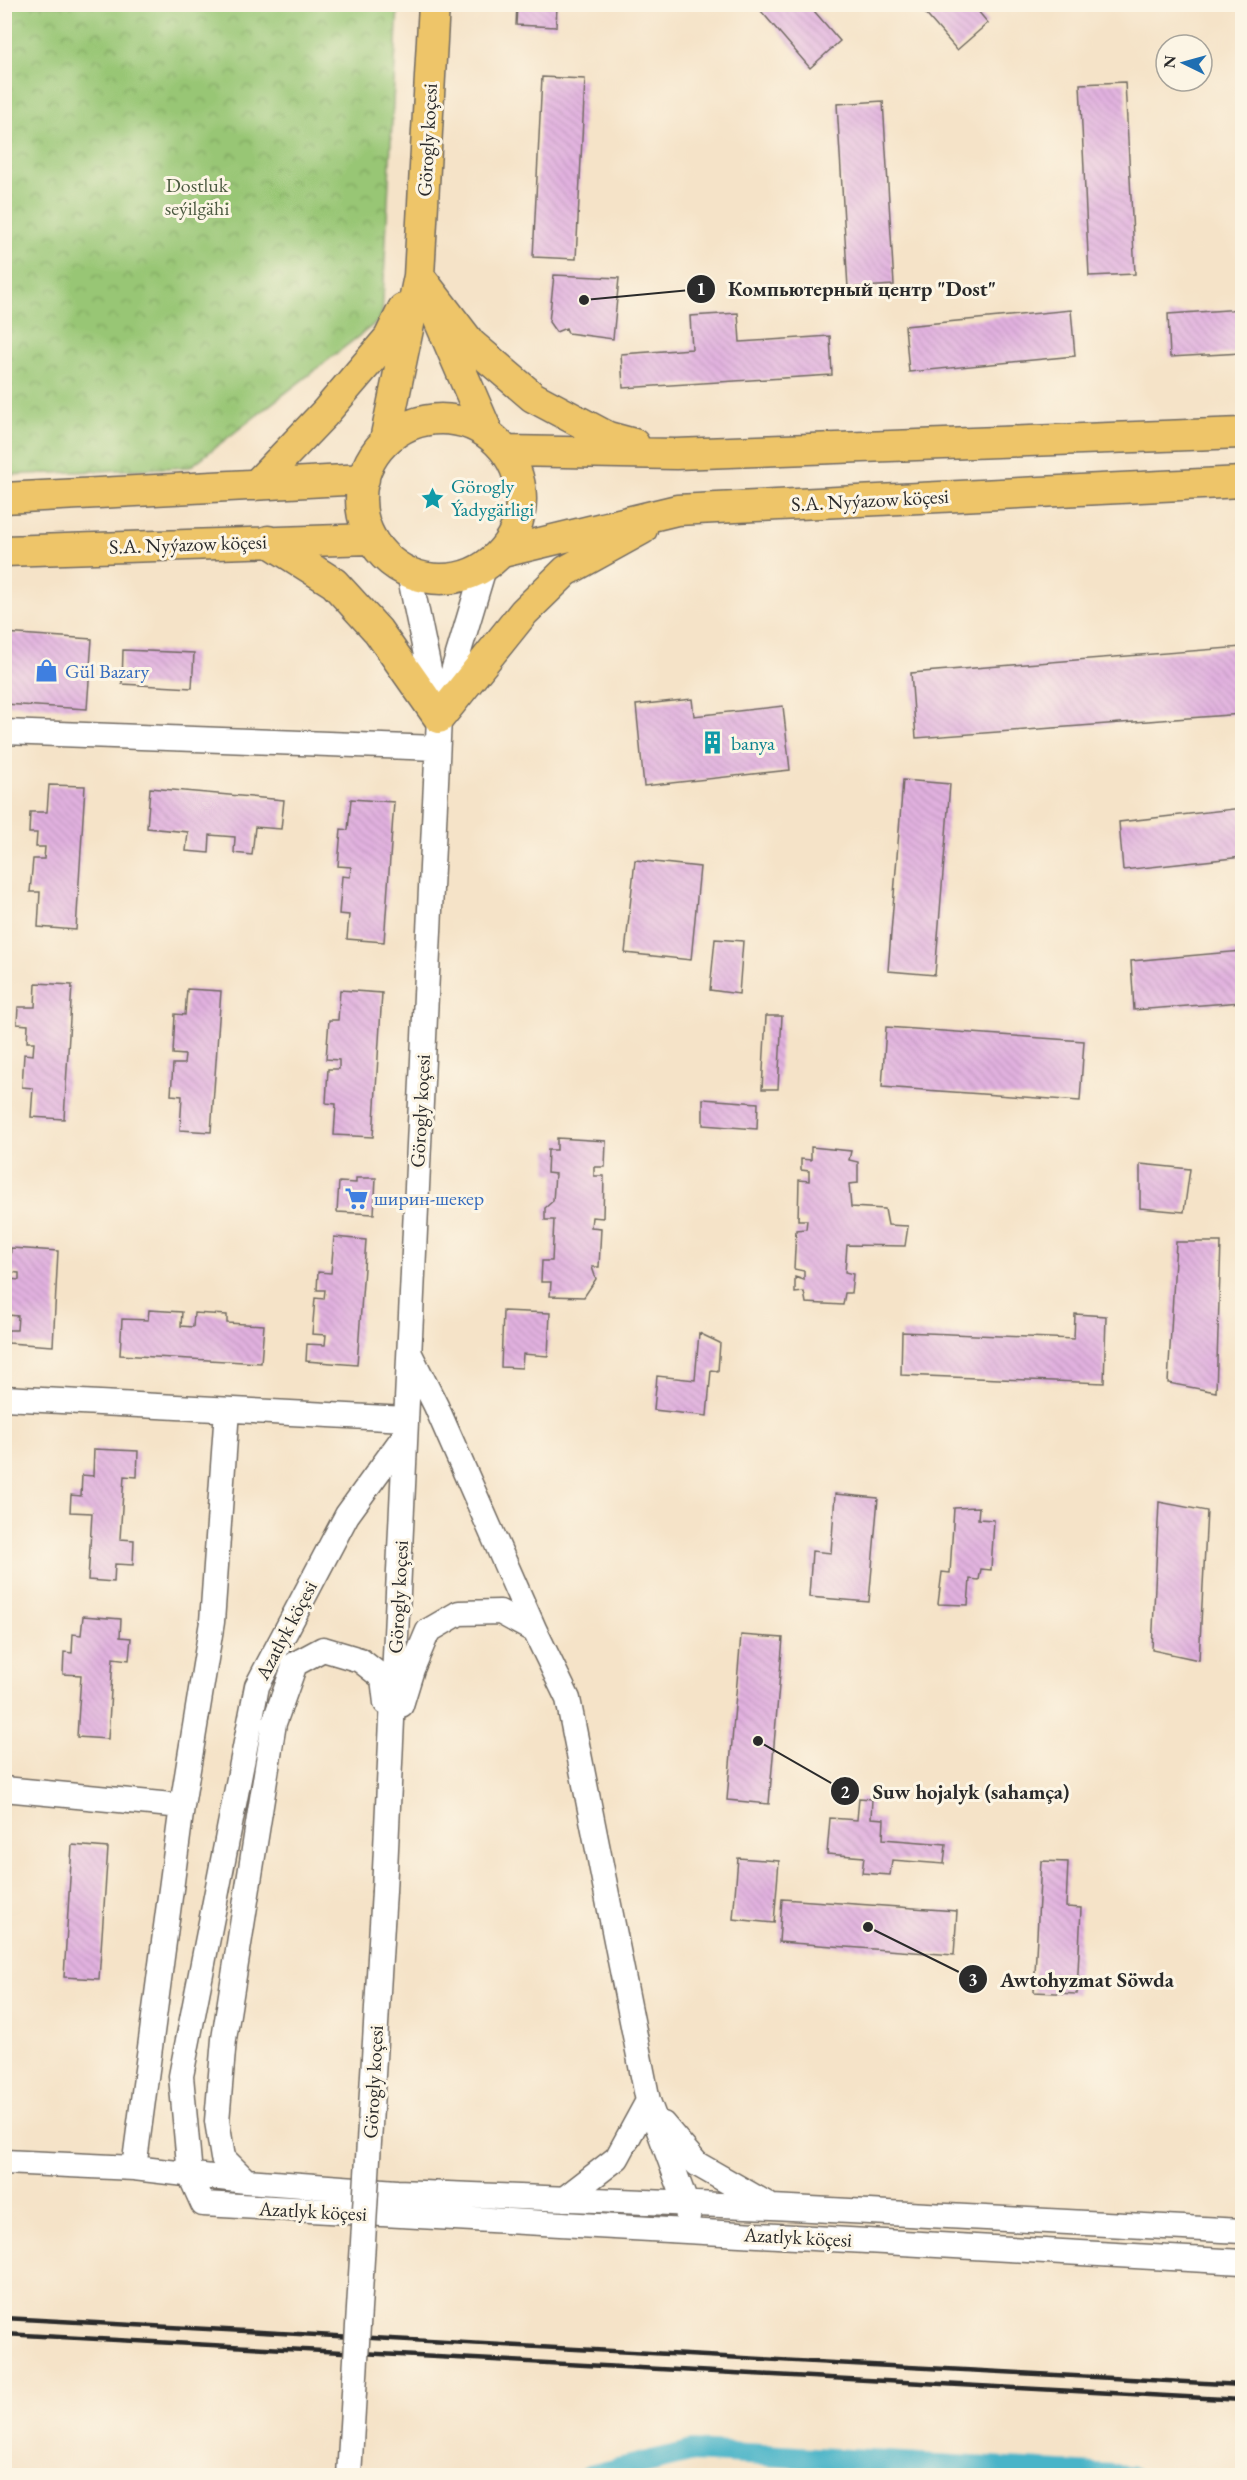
<svg xmlns="http://www.w3.org/2000/svg" width="1247" height="2480" viewBox="0 0 1247 2480" font-family="'EB Garamond',serif">
<defs>
<pattern id="park-crowns" width="20" height="18" patternUnits="userSpaceOnUse" patternTransform="scale(1.5)"><rect width="20" height="18" fill="#98c674"/><path d="M2 6a3 3 0 1 1 6 0M12 15a3 3 0 1 1 6 0" fill="none" stroke="#7ca15f"/></pattern>
<pattern id="building-back-hatch" width="6" height="6" patternUnits="userSpaceOnUse" patternTransform="scale(1.5)"><rect width="6" height="6" fill="#e1b1df"/><path d="M-1 5l2 2M0 0l6 6M5-1l2 2" fill="none" stroke="#c198c0"/></pattern>
</defs>
<rect width="100%" height="100%" fill="#fcf5e5"/>
<filter id="ink" filterUnits="userSpaceOnUse"><feTurbulence type="fractalNoise" baseFrequency=".0167" numOctaves="2"/><feDisplacementMap in="SourceGraphic" scale="12" xChannelSelector="R" yChannelSelector="G"/><feConvolveMatrix kernelMatrix="1 2 1 2 8 2 1 2 1" color-interpolation-filters="sRGB"/></filter>
<filter id="wash" filterUnits="userSpaceOnUse"><feTurbulence type="fractalNoise" baseFrequency=".008" numOctaves="4" result="noise"/><feDisplacementMap in="SourceGraphic" scale="24" xChannelSelector="R" yChannelSelector="G"/><feGaussianBlur stdDeviation="1.35" result="paint"/><feColorMatrix in="noise" values="0 0 0 0 0 0 0 0 0 0 0 0 0 0 0 0 0 1.4 0 .05"/><feComposite in="paint" operator="in"/></filter>
<g filter="url(#wash)">
<rect width="100%" height="100%" fill="#f5e3c8"/>
<path fill="url(#park-crowns)" stroke="#627850" stroke-width="1.5" d="M4 5H398L382 318 190 467 5 475Z"/>
<g fill="none" stroke-linecap="round" stroke-linejoin="round">
<path stroke="#4ab4c8" stroke-width="22" d="M590 2476 693 2451 1131 2476"/>
</g>
<g id="blocks">
<path fill="url(#building-back-hatch)" d="M755 4H808L840 41 810 68Z
M917 4H972L988 23 957 50Z
M517 5H557L556 27 516 25Z
M542 77 585 79 576 259 533 257Z
M1125 82 1135 274 1089 276 1080 84Z
M883 101 894 285 848 288 837 104Z
M554 275 619 278 613 339 568 333 566 328 556 332 549 322Z
M1242 309V353L1170 357 1168 314Z
M1071 310 1075 356 909 372 905 326Z
M738 313 740 342 830 336 832 375 623 388 621 354 692 349 690 316Z
M4 633 92 639 87 709 4 704Z
M1242 647V714L916 738 911 673Z
M123 650 194 653 192 688 122 684Z
M692 699 694 716 783 706 790 770 644 786 636 705Z
M903 780 950 784 935 975 888 971Z
M49 785 85 786 76 930 38 927 40 892H30L33 859H44L45 847H36L37 833H29L30 812H47Z
M150 788 284 800 281 829 255 827 252 855 234 853 235 837 210 835 209 853 186 851 188 832 147 828Z
M351 799 394 802 384 942 347 939 349 915 339 914 342 876 350 877 351 867 338 866 341 829 348 830Z
M1242 808V857L1123 870 1119 822Z
M635 860 700 867 691 960 625 953Z
M715 939 743 941 739 994 710 990Z
M1242 951V1002L1134 1010 1131 961Z
M36 983 72 985 64 1119 31 1117 33 1088 22 1087 24 1054 33 1055 34 1042H27L28 1025 17 1024 18 1007H35Z
M187 989 221 991 211 1132 180 1130 182 1096 171 1095 173 1064H184L185 1055 173 1054 175 1014 185 1015Z
M340 990 382 993 373 1137 334 1135 336 1104 326 1103 328 1069H339V1060L326 1059 329 1020H338Z
M766 1016H782L778 1089H762Z
M886 1027 1084 1041 1080 1101 882 1087Z
M703 1099 758 1103 757 1129 703 1125Z
M557 1138 606 1141 605 1167H594V1176H604L603 1218 592 1217 591 1227 601 1228 599 1267H592L596 1279 584 1297 550 1296 551 1282H541L542 1261H552L554 1220H545V1208L553 1201 555 1174 547 1173 548 1150H557Z
M811 1147 851 1151 849 1160 858 1162V1183L849 1184 851 1207 885 1209 888 1225 908 1226 905 1246 847 1245 845 1272 853 1274 851 1293H845L843 1305 806 1303 804 1292 795 1293V1277L804 1280V1271L794 1269 796 1230 806 1229 807 1220H798L799 1180 809 1181V1171L801 1170V1159L811 1160Z
M1140 1164 1190 1169 1184 1212 1140 1208Z
M356 1178H376L374 1214 337 1212 339 1182 356 1183Z
M334 1237 366 1240 357 1365 306 1361 307 1344 325 1345 326 1335 312 1334 315 1298 324 1299 325 1290H317L318 1272 331 1273Z
M1176 1242H1221L1216 1392 1168 1383Z
M11 1248 58 1251 53 1346 8 1343V1330H17L18 1316 8 1315 10 1279 19 1280V1273L9 1272Z
M149 1310 182 1312 181 1326 193 1327 194 1313 227 1315V1323L264 1325 261 1363 120 1355 122 1319 148 1320Z
M503 1311 550 1313 548 1356 523 1354 522 1368 501 1367Z
M1075 1314 1106 1316 1104 1383 901 1375 902 1332 1074 1339Z
M699 1333 720 1343 718 1371 711 1370 707 1416 654 1410 657 1376 695 1380Z
M94 1449 138 1451 137 1477 124 1476 120 1539 134 1540 133 1565 115 1564 114 1582 88 1580 92 1513 70 1512 71 1495 81 1496 82 1475 93 1476Z
M835 1494 878 1498 869 1602 809 1597 812 1551 831 1553Z
M1159 1502 1207 1511 1199 1660 1152 1650Z
M979 1507 978 1519 994 1520 991 1570 981 1569 979 1580 970 1579 968 1605 938 1604 942 1572 950 1573 954 1508Z
M83 1616 121 1619 120 1637 131 1638 129 1660 113 1658 108 1739 77 1737 81 1675 63 1674 64 1652 72 1653 73 1634 81 1635Z
M741 1635 783 1638 769 1804 727 1800Z
M859 1798 872 1799 871 1818 884 1819 883 1839 946 1844 944 1864 892 1860 890 1875 862 1873 864 1857 827 1854 830 1818 857 1820Z
M72 1845 108 1848 99 1979 64 1977Z
M738 1858 779 1861 774 1923 733 1919Z
M1041 1861 1068 1862 1066 1907 1081 1908 1077 1994 1034 1992Z
M782 1899 957 1911 954 1955 779 1942Z"/>
</g>
</g>
<g filter="url(#ink)">
<use href="#blocks" fill-opacity="0" stroke="#726b62" stroke-width="1.5"/>
<g fill="none" stroke-linecap="round" stroke-linejoin="round">
<defs>
<path id="minor" d="M409 573 438 713
M4 732 437 748
M410 1354 436 1406 535 1631 568 1699 648 2101 686 2203 688 2217
M4 1398 406 1419
M405 1435 347 1515 257 1686 181 2076 190 2175 203 2204 1242 2262
M401 1705 412 1669 428 1631 459 1613 500 1612 535 1631
M4 1789 182 1806
M384 1891 439 718 484 568
M663 2124 697 2164 767 2204
M4 2162 134 2168 246 2181 397 2192 772 2207 1242 2231
M134 2168 182 1806 212 1622 227 1410
M246 2181 223 2158 217 2121 224 2039 274 1723 295 1664 323 1649 360 1660 383 1678 386 1703
M564 2199 617 2158 648 2101"/>
<path id="major" d="M419 276 471 344 533 397 608 437 634 444
M439 320 487 431
M361 499a80 80 0 1 1 160 0a80 80 0 1 1-160 0Z
M385 440 419 276 434 4
M507 451 676 454 1242 433
M256 485 324 414 389 338 403 309
M4 498 364 479
M268 541 334 583 378 631 439 718 524 612 566 571 642 529
M4 551 371 539
M503 552 677 510 1242 482"/>
</defs>
<use href="#minor" stroke="#726b62" stroke-width="27"/>
<use href="#major" stroke="#726b62" stroke-width="33"/>
<use href="#minor" stroke="#fff" stroke-width="24"/>
<use href="#major" stroke="#eec569" stroke-width="30"/>
<path stroke="#2b2b2b" stroke-width="4.5" d="M4 2318 1242 2385
M4 2334 1242 2400"/>
<defs>
<path id="minor-bridge" d="M349 2476 384 1891"/>
</defs>
<use href="#minor-bridge" stroke="#726b62" stroke-width="27" stroke-linecap="butt"/>
<use href="#minor-bridge" stroke="#fff" stroke-width="24"/>
</g>
</g>
<defs>
<symbol id="sight-bare" viewBox="-9 -9 18 18"><path d="M0-6L1.8-2.2L6-1.7L2.9 1.2L3.7 5.4L0 3.3L-3.7 5.4L-2.9 1.2L-6-1.7L-1.8-2.2Z" fill="#0f9aa8" stroke="#fcf5e5" stroke-width="2.5" paint-order="stroke"/></symbol>
<symbol id="shop-bare" viewBox="-9 -9 18 18"><path d="M-5-2.5h2.3a2.7 3.5 0 0 1 5.4 0H5L5.5 6h-11ZM-1.5-2.5h3a1.5 2.3 0 0 0-3 0Z" fill="#3f7fe0" stroke="#fcf5e5" stroke-width="2.5" paint-order="stroke"/></symbol>
<symbol id="building-bare" viewBox="-9 -9 18 18"><path d="M-4-6H4V6H1V3H-1V6H-4ZM-2.5-4.3h1.7v1.8h-1.7ZM.8-4.3h1.7v1.8H.8ZM-2.5-1h1.7V.8h-1.7ZM.8-1h1.7V.8H.8Z" fill="#0f9aa8" stroke="#fcf5e5" stroke-width="2.5" paint-order="stroke"/></symbol>
<symbol id="supermarket-bare" viewBox="-9 -9 18 18"><path d="M-6-5.5h2.5l.6 2H6L4.5 2H-2.5L-4.4-4H-6ZM-1.5 3.2a1.3 1.3 0 1 0 .1 0ZM3 3.2a1.3 1.3 0 1 0 .1 0Z" fill="#3f7fe0" stroke="#fcf5e5" stroke-width="2.5" paint-order="stroke"/></symbol>
</defs>
<g fill-rule="evenodd">
<use href="#sight-bare" x="416" y="482" width="33" height="33"/>
<use href="#shop-bare" x="30" y="654" width="33" height="33"/>
<use href="#building-bare" x="696" y="726" width="33" height="33"/>
<use href="#supermarket-bare" x="340" y="1182" width="33" height="33"/>
</g>
<g text-anchor="middle" stroke-width="6" stroke-linejoin="round" paint-order="stroke">
<g font-size="20" fill="#2b2b2b" stroke="#fcf5e5">
<text transform="translate(427 140) rotate(-87)" y="7">Görogly koçesi</text>
<text transform="translate(870 500) rotate(-3)" y="7">S.A. Nyýazow köçesi</text>
<text transform="translate(188 544) rotate(-2)" y="7">S.A. Nyýazow köçesi</text>
<text transform="translate(420 1111) rotate(-87)" y="7">Görogly koçesi</text>
<text transform="translate(398 1597) rotate(-87)" y="7">Görogly koçesi</text>
<text transform="translate(286 1630) rotate(-62)" y="7">Azatlyk köçesi</text>
<text transform="translate(373 2082) rotate(-87)" y="7">Görogly koçesi</text>
<text transform="translate(313 2211) rotate(3)" y="7">Azatlyk köçesi</text>
<text transform="translate(798 2237) rotate(3)" y="7">Azatlyk köçesi</text>
</g>
<g font-size="20" fill="#4c5a41" stroke="#fcf5e5">
<text x="197" y="192">Dostluk<tspan x="197" dy="23">seýilgähi</tspan></text>
</g>
<g font-size="20" fill="#0d838f" stroke="#fcf5e5" text-anchor="start">
<text x="451" y="493">Görogly<tspan x="451" dy="23">Ýadygärligi</tspan></text>
<text x="731" y="750">banya</text>
</g>
<g font-size="20" fill="#366cbe" stroke="#fcf5e5" text-anchor="start">
<text x="65" y="678">Gül Bazary</text>
<text x="374" y="1205">ширин-шекер</text>
</g>
</g>
<path fill="none" stroke="#2b2b2b" stroke-width="2" d="M584 300L701 289M758 1741L845 1791M868 1927L973 1979"/>
<g fill="#2b2b2b" stroke="#fcf5e5" stroke-width="2">
<circle cx="584" cy="300" r="6"/>
<circle cx="758" cy="1741" r="6"/>
<circle cx="868" cy="1927" r="6"/>
<circle cx="701" cy="289" r="15"/>
<circle cx="845" cy="1791" r="15"/>
<circle cx="973" cy="1979" r="15"/>
</g>
<g font-size="18" text-anchor="middle" font-weight="bold" fill="#fff">
<text x="701" y="295">1</text>
<text x="845" y="1798">2</text>
<text x="973" y="1986">3</text>
</g>
<g font-size="21" text-anchor="middle" font-weight="bold" fill="#2b2b2b" stroke="#fcf5e5" stroke-width="6" stroke-linejoin="round" paint-order="stroke">
<text x="862" y="296">Компьютерный центр "Dost"</text>
<text x="971" y="1799">Suw hojalyk (sahamça)</text>
<text x="1087" y="1987">Awtohyzmat Söwda</text>
</g>
<rect width="1247" height="2480" fill="none" stroke="#fcf5e5" stroke-width="24"/>
<g transform="translate(1184 63) rotate(275)"><circle r="28" fill="#fcf5e5" stroke="#a8a49b" stroke-width="1.5"/>
<path d="M0-4.5L10 22L0 15L-10 22Z" fill="#1f6fb2"/>
<text y="-9" font-size="16" font-weight="bold" text-anchor="middle" fill="#2b2b2b">N</text>
</g>
</svg>
